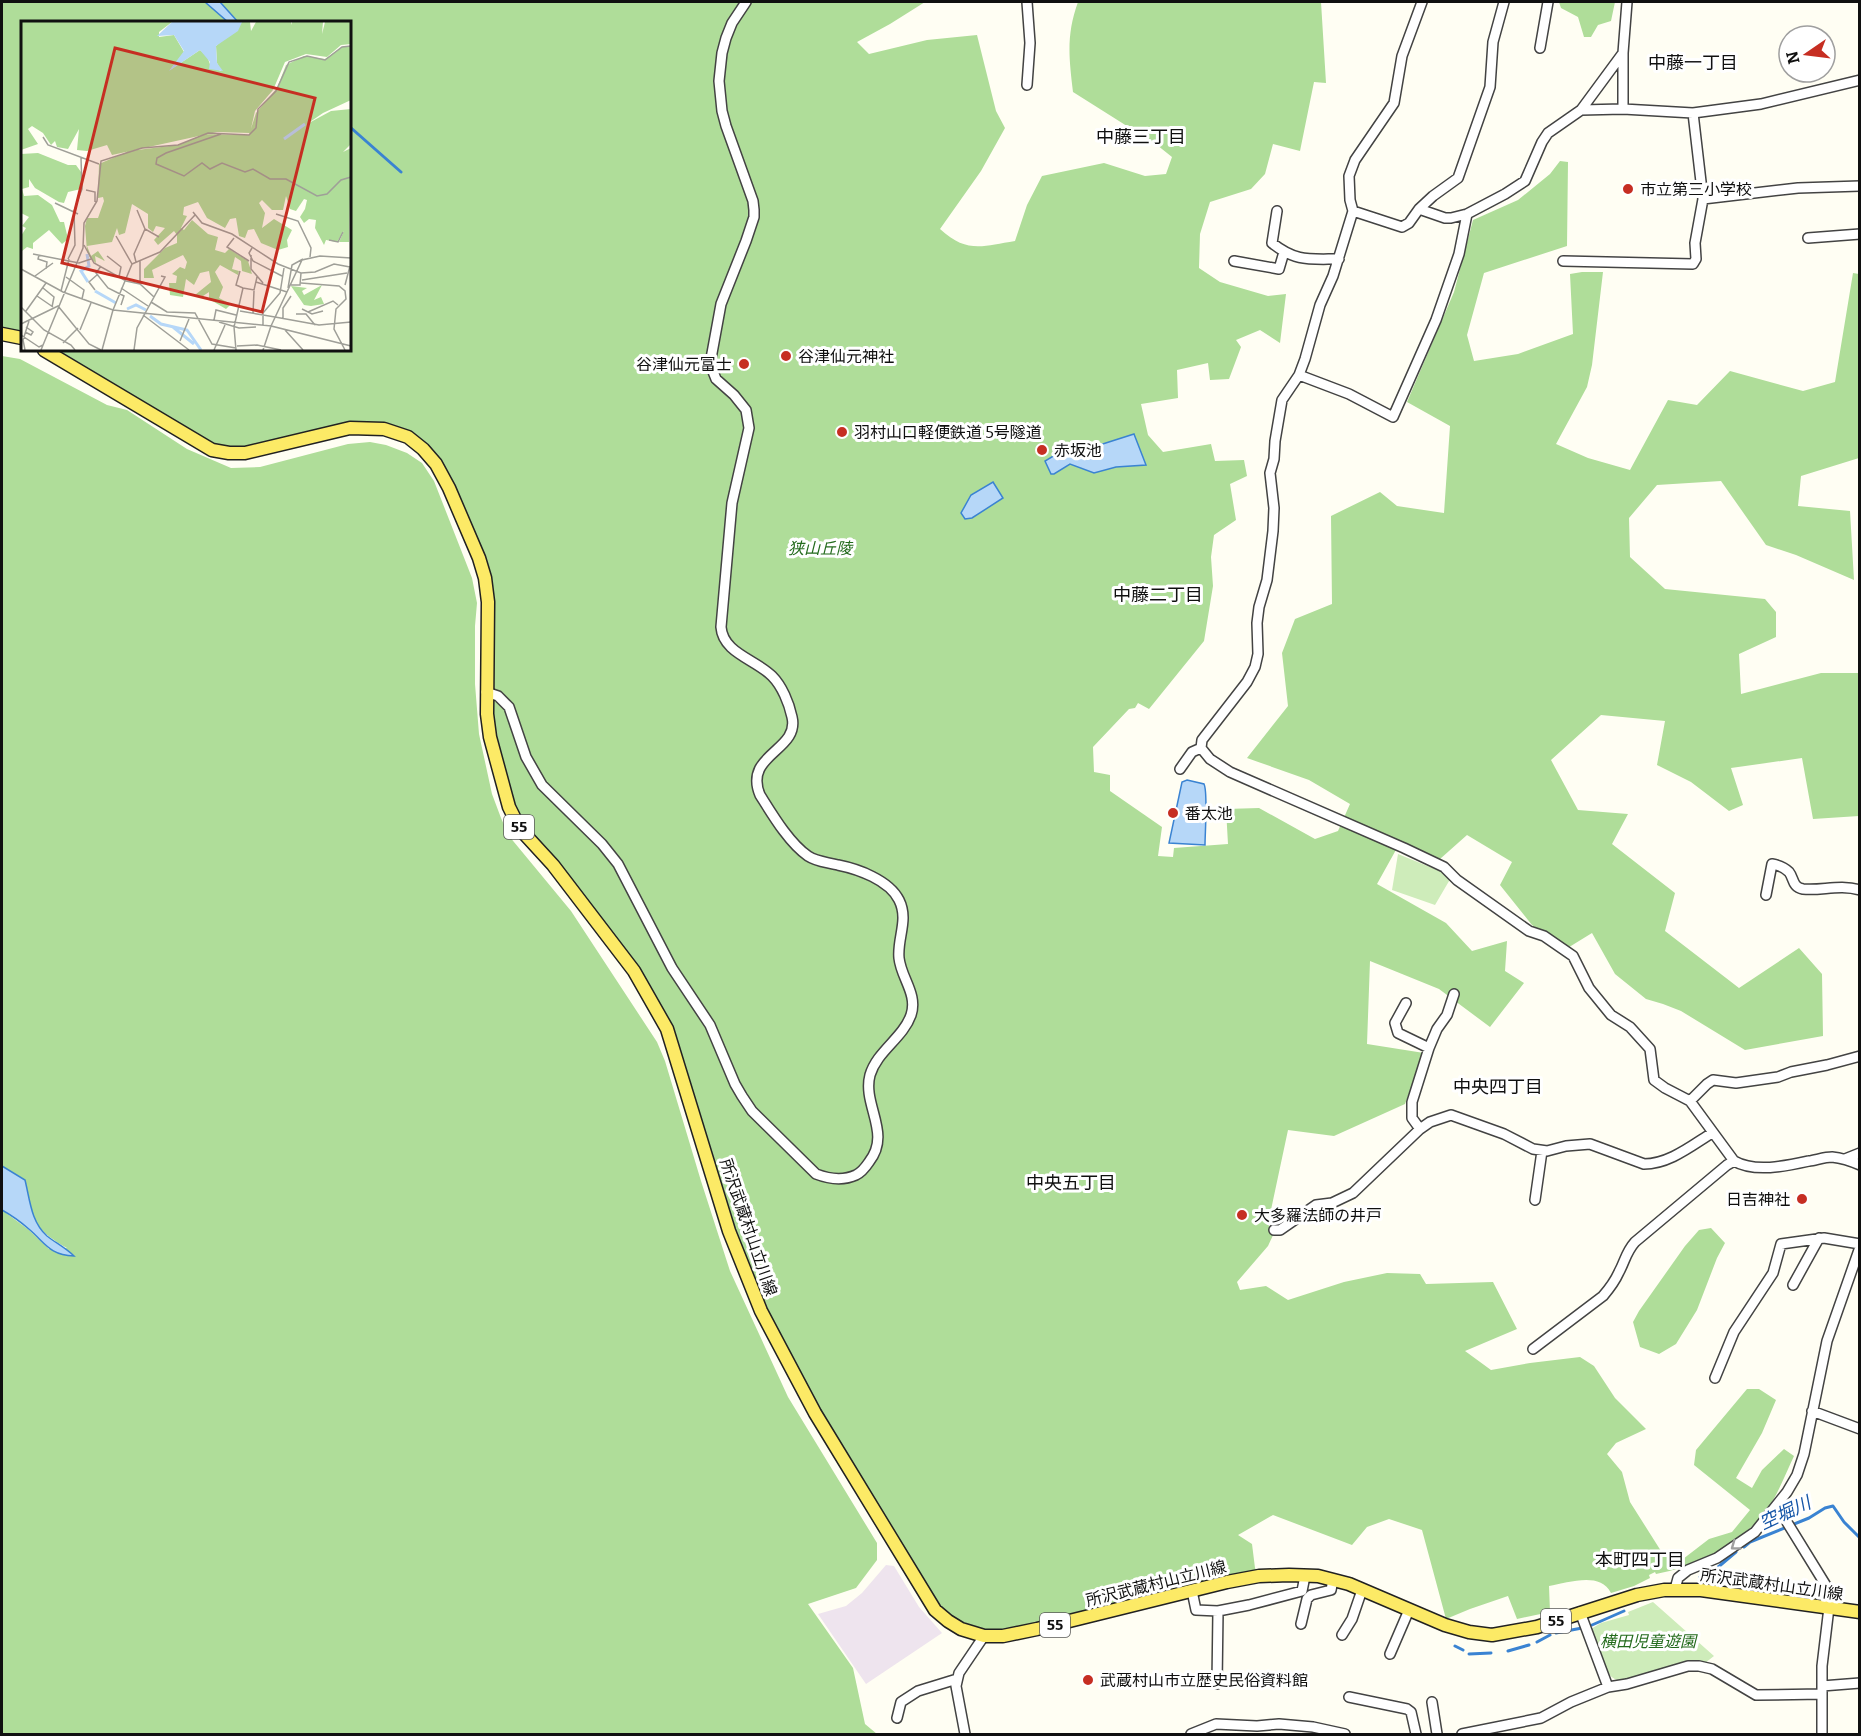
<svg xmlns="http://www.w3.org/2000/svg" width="1861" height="1736" viewBox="0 0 1861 1736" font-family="Bitter,'Noto Sans JP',serif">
<rect width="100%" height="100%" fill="#fffef3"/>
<path fill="#eee4ee" d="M886 1565 894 1566 919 1607 942 1633 866 1684 818 1614 846 1606 862 1593Z"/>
<path fill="#ceecba" d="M1398 854 1452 876 1435 905 1392 890Z
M1653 1602 1714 1656 1705 1663 1697 1661 1690 1662 1622 1681C1601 1679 1597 1647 1591 1629L1601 1623 1629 1615 1628 1612Z"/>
<path fill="#afdd99" d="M2 2H205L228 22H22V338L2 334Z
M220 2H925L890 24 857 42 869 54 927 40 977 35 996 111 1005 128 981 171 940 229C967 254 983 246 1015 241L1027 205 1042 176 1104 163 1145 176 1166 174 1172 157 1157 145 1073 92C1069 58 1066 35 1078 2H1321L1326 83 1314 82 1300 151 1273 144 1265 174 1251 189 1210 202 1200 234 1199 268 1220 282 1268 296 1286 294 1280 343 1260 330 1236 340 1241 347 1229 379 1210 380 1208 363 1177 370 1178 398 1141 404 1148 435 1163 452 1211 444 1215 461 1244 460 1247 476 1230 484 1236 520 1214 535 1211 557 1213 586 1204 641 1149 709 1138 703 1135 708 1129 709 1093 747 1094 772 1110 775V791L1162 827 1158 856 1173 857 1174 848 1228 844 1226 809 1259 808 1315 839 1338 831 1350 804 1309 780 1247 758 1288 706 1282 653 1295 619 1332 604 1331 516 1380 492 1397 506 1444 513 1450 426 1407 402 1454 292 1473 220 1518 200 1550 174 1560 161 1568 162 1567 246 1484 273 1467 335 1474 361 1518 354 1573 334 1570 274 1582 272H1603L1592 365 1587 387 1556 444 1588 458 1630 470 1668 400 1697 405 1730 371 1803 391 1835 382 1853 273 1859 274V458L1801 476 1798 506 1850 511 1854 580 1796 555 1766 545 1721 481 1657 485 1629 518 1630 557 1665 589 1765 599 1776 612V637L1739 654 1741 694 1821 673H1859V816L1813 819 1802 758 1731 768 1743 805 1729 811 1691 782 1657 765 1665 721 1601 715 1551 760 1578 810 1628 814 1612 844 1675 893 1665 931 1739 988 1799 948 1822 974 1823 1036 1745 1050 1681 1011 1663 1004 1646 999 1615 974 1592 933 1566 949 1532 925 1500 885 1512 862 1467 835 1440 859 1397 848 1377 884 1446 923 1472 951 1507 941 1505 971 1524 983 1490 1027 1439 989 1370 961 1367 1044 1424 1053 1405 1104 1334 1136 1288 1130 1268 1224 1274 1233 1268 1246 1237 1282 1240 1290 1266 1286 1288 1300 1344 1282 1387 1273 1420 1274 1426 1284 1493 1282 1517 1329 1465 1351 1491 1370 1530 1363 1580 1357 1594 1366 1615 1398 1646 1429 1616 1443 1607 1454 1622 1472 1630 1502 1661 1551 1675 1563 1683 1559 1709 1539 1732 1532 1750 1510 1694 1465 1696 1450 1747 1389H1759L1776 1400 1762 1433 1736 1478 1752 1488 1762 1470 1784 1449 1794 1456C1785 1475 1777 1497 1764 1514 1736 1546 1697 1566 1656 1574L1655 1572 1649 1575 1650 1578 1634 1586 1611 1593C1600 1571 1568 1583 1549 1586L1550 1612 1517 1619 1508 1596 1470 1609 1446 1619 1422 1530 1389 1519 1367 1527 1352 1545 1273 1515 1238 1535 1252 1544 1255 1568 1259 1576 984 1636 935 1610 761 1311 667 1029 634 971 520 829 490 737 488 602 479 558 423 449 365 428 229 453 44 350H350V22H238Z
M1559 2H1615L1611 21 1598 25 1591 37H1584L1578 17 1561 8Z
M2 356 20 359 107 405 127 410 187 449 231 468 260 467 348 444 370 442 386 445 407 453 422 463 434 481 472 578 477 603 475 626V684L479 734 492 794 501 818 509 836 571 911 657 1042 665 1061 701 1181 730 1271 788 1397 877 1543V1560L856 1588 808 1604 853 1668 865 1724 877 1734H2V1210L29 1230 49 1249 67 1248C29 1226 35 1219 25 1180L2 1166Z
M1711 1228 1725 1243 1717 1258 1697 1310 1676 1344 1659 1354 1640 1347 1633 1322 1639 1311 1685 1246 1699 1230Z"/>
<path fill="#b6d7f8" stroke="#3a83d2" stroke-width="1.5" d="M205 2H220L238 22H228Z
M1134 434 1146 465 1116 467 1094 473 1070 464 1054 474H1051L1045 461 1060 452 1087 449Z
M993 482 1003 498 972 518 965 519 961 513 971 495Z
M1187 780 1204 784C1208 792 1205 833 1205 845L1169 843 1182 782Z
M2 1166 25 1180C30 1200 31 1222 47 1236 56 1243 66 1248 74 1256 50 1255 46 1244 30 1230 22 1223 11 1215 2 1210Z"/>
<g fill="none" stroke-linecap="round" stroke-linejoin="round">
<path stroke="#3a83d2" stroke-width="3" d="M350 127 401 172
M1744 1547 1750 1542 1809 1518 1825 1508 1833 1506 1844 1522 1860 1538
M1700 1577 1717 1568 1736 1552
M1592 1625 1624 1611
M1556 1633 1582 1628
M1537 1642 1550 1635
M1455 1646 1463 1650
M1508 1651 1529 1645
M1469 1654 1491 1653"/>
<defs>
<path id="minor" d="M1027 2 1030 43 1027 85
M1540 48 1548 2
M1623 109V53L1627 2
M1693 113 1761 104 1860 80
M1703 199 1798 188 1860 186
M1419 209 1445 218H1451L1467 214 1505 194 1525 181 1542 142 1548 133 1581 110 1623 53
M1277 211 1272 243C1296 262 1309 259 1339 259
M1353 211 1402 227 1409 223 1419 209 1433 196 1458 178 1490 87 1493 42 1504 2
M1808 238 1860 234
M1234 261 1279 269 1284 252
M1563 261 1693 264 1696 259 1695 243 1703 199 1693 113 1623 109 1581 110
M1299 375 1349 394 1393 417 1436 320 1459 254 1467 214
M486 692 498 696 509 707 526 757 542 785 602 844 618 864 672 968 710 1025 735 1084 742 1096 752 1111 816 1174C829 1179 843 1181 856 1175 862 1172 865 1168 869 1162 892 1133 862 1105 870 1075 877 1051 903 1038 911 1015 918 994 901 978 899 958 897 938 909 920 899 900 889 880 858 869 838 865 827 862 817 862 808 856 789 843 772 814 760 795 743 754 800 751 792 717 789 703 782 686 772 676 755 659 723 653 721 627L732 503 749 428 746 410 734 395 716 379 710 364 721 304 746 241 754 217V210L753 201 726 126 722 111 719 81 722 53 726 38 732 23 746 2
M1201 748 1210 759 1230 772 1404 848 1444 867 1457 880 1529 931 1544 936 1573 956 1589 988 1611 1015 1630 1027 1650 1049 1654 1080 1665 1088 1690 1101 1734 1161C1755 1173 1786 1166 1809 1161 1816 1160 1825 1157 1832 1157 1841 1158 1851 1161 1860 1165
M1180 769 1192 752 1201 748 1202 740 1247 682 1255 667 1258 654 1257 623 1259 607 1267 580 1273 531 1274 508 1270 473 1274 459 1275 441 1282 400 1299 375 1305 359 1320 305 1333 276 1353 211 1350 200 1349 176 1355 160 1394 103 1402 56 1422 2
M1766 895 1772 864C1778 865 1784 867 1789 872 1794 878 1792 887 1803 889 1822 891 1839 884 1860 890
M1406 1003 1395 1023 1398 1033 1429 1048
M1690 1101 1707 1084 1713 1080 1736 1083 1778 1077 1791 1072 1827 1065 1860 1056
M1420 1129 1412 1118V1102L1429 1048 1437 1029 1447 1015 1454 994
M1845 1159 1860 1153
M1535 1200 1542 1151
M1274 1230H1280L1316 1205 1332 1203 1353 1193 1420 1129 1430 1122 1451 1115 1504 1134 1533 1149 1547 1151 1566 1146 1590 1144 1644 1164C1669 1164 1691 1146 1712 1133
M1793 1285 1819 1238
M1533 1349 1603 1296C1609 1289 1615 1281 1619 1272 1625 1261 1626 1252 1635 1242L1727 1165 1734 1161
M1715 1378 1734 1332 1773 1273 1781 1244 1824 1238 1860 1244
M1812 1411 1860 1429
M1777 1506 1830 1592V1599L1822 1666V1734
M1675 1589 1678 1578 1688 1570 1717 1558 1755 1532 1787 1492 1797 1475 1804 1454 1827 1341 1860 1247
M1192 1591 1196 1610 1218 1611
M1580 1612 1608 1687
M1301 1624 1307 1599 1311 1595 1331 1590 1333 1580
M1342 1635 1352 1619 1362 1590
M1390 1654 1409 1610
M1217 1684 1218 1611 1249 1605 1302 1591 1305 1576
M1822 1686 1860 1683
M1349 1697 1407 1709 1411 1712 1416 1734
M1432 1702 1437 1734
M897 1718 901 1702 918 1691 957 1679
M965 1734 956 1686 959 1673 984 1636
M1191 1734 1216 1724 1257 1726 1279 1724 1313 1727 1345 1734
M1462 1734 1541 1718 1571 1702 1608 1687 1627 1684 1688 1666H1699L1712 1669 1756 1695 1822 1694"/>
<path id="major" d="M2 334 22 338
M44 350 212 450 229 453H245L350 428 384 429 408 437 423 449 436 464 449 488 479 558 485 578 488 602 487 714 490 737 509 807 520 829 553 865 634 971 667 1029 729 1231 761 1311 815 1413 935 1610 948 1621 961 1629 984 1636H1003L1037 1629 1227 1582 1259 1576 1289 1575 1318 1576 1349 1584 1445 1625 1469 1632 1492 1635 1537 1627 1637 1595 1664 1590H1701L1860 1612"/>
</defs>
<use href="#minor" stroke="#434343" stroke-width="12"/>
<use href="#major" stroke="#212121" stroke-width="15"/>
<use href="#minor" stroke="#fff" stroke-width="9"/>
<use href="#major" stroke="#fcea66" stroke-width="12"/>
</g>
<defs><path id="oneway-chevron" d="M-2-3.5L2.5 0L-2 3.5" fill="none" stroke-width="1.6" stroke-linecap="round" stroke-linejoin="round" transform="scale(1.5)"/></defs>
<use stroke="#9f9f9f" href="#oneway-chevron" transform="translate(1735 1546) rotate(144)"/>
<g fill="#c62e22" stroke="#fff" stroke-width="2">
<circle cx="1628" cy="189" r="6"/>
<circle cx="786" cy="356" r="6"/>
<circle cx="744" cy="364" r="6"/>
<circle cx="842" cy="432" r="6"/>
<circle cx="1042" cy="450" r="6"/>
<circle cx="1173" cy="813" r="6"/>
<circle cx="1802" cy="1199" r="6"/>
<circle cx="1242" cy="1215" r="6"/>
<circle cx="1088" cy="1680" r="6"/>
</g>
<g text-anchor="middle" stroke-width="6" stroke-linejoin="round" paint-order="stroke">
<g fill="#fff" stroke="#585858" stroke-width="1.5">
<rect x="504" y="815" width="30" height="24" rx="4.5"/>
<rect x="1541" y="1609" width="30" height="24" rx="4.5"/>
<rect x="1040" y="1613" width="30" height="24" rx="4.5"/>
</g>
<g font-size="15" font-weight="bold" fill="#101010">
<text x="519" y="832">55</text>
<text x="1556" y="1626">55</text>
<text x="1055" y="1630">55</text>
</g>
<g font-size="16" fill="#101010" stroke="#fff" text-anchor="start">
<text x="1640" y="195">市立第三小学校</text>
<text x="798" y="362">谷津仙元神社</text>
<text x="732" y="370" text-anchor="end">谷津仙元富士</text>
<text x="854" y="438">羽村山口軽便鉄道 5号隧道</text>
<text x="1054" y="456">赤坂池</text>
<text x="1185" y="819">番太池</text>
<text x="1790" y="1205" text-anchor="end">日吉神社</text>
<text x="1254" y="1221">大多羅法師の井戸</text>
<text x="1100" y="1686">武蔵村山市立歴史民俗資料館</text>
</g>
<g font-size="16" font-style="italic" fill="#246b1d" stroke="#fff">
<text x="820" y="554">狭山丘陵</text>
<text x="1648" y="1647">横田児童遊園</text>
</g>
<g font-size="16" fill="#101010" stroke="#fff">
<text transform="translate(749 1227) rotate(71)" y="6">所沢武蔵村山立川線</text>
<text transform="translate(1156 1583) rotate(-14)" y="6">所沢武蔵村山立川線</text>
<text transform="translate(1772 1584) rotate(8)" y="6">所沢武蔵村山立川線</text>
</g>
<g font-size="18" fill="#101010" stroke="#fff">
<text x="1693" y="69">中藤一丁目</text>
<text x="1141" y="143">中藤三丁目</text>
<text x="1158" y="601">中藤二丁目</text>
<text x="1498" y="1093">中央四丁目</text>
<text x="1071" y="1189">中央五丁目</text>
<text x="1640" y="1566">本町四丁目</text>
</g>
<g font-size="18" font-style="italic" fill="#1455a7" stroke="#fff">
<text transform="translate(1785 1513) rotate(-25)" y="6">空堀川</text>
</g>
</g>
<g transform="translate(21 21)">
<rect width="330" height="330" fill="#fffef3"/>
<path d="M0 1H151L138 11V16L153 14 163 31 149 49 179 29 186 35 190 46 200 50 196 42 195 25 221 1H229L230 10 235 1H270L271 4V1H302L301 13 304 1H330V23L320 24 306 36 285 33 264 41 252 69 234 90 229 112 196 111 91 134 86 124 66 130 56 129 58 108 47 128 36 126 34 120 30 124 22 112 11 105 7 108 17 123 0 129ZM330 25V79L302 92 286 103 310 90 330 88V123L322 131 330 127 328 221H318L323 210 316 221 305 219 303 224 294 207 295 199 288 198 283 202 279 196 284 188 286 179 283 178 275 190 269 188 265 175 262 189H251L241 179 238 182 244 192 241 207 253 198 271 209 266 219 267 226 257 229 240 222 233 208 227 209 224 217 218 215 215 197 209 198 204 207 186 197 177 181 163 186 162 194 166 195 160 207 163 209 171 199 187 213 197 216 194 229 204 232 208 228 227 240 231 253 221 250 220 240 214 236 211 248 218 250 217 254 199 244 194 251 202 266 198 277 210 283 205 288 188 278V271L182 275 174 274 190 261 188 250 179 252 173 264 165 258 162 276 149 274 148 262H155L156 255 151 253 159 246 164 248 166 241 162 234 131 249 133 257H123V248L144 227 156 222V214L153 210 137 224 133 219 144 207 135 205 132 211 127 207V193L111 183 104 212 98 214 96 207 91 221 66 225 70 235 77 230 84 240 74 235 75 242 69 237 66 230 64 205 66 197H77L83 180 82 176 77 177 78 143 108 130 157 124 184 113 228 114 235 92 256 67 265 44 283 35 304 38 321 26ZM17 132 47 144H55L60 151V168L47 171 43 182 38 181 14 167 8 158V166L1 168 3 175 17 174 31 184 39 201H43L47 218 41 223 28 209 12 222V228L6 226 1 230 0 215 5 207 1 205 8 196 0 192V133ZM301 264 293 279 300 276 303 283 290 285 283 284 270 265 286 267 281 270 283 274Z" fill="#afdd99"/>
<path d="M151 1H221L217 10 195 25 196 42 202 50 188 48 189 41 179 29 148 50 163 30 153 14 136 15Z" fill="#b6d7f8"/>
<path fill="none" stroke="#b6d7f8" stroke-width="3" d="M263 118 284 103M66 233 68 245 60 250 67 261M74 270 95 282M106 288 115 284 125 289M129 295 140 303 166 309 180 329M152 306 173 323"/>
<path fill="none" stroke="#9f9f98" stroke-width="1.5" d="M200 113 145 132 136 137 135 143 163 155 181 142 189 148 201 142 224 151 232 148 249 158H265L296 175 306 173 320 159 330 156M22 116 27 124 78 143M65 169 74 171V181M34 182 57 193M116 189 124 208 138 216M172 191 181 202 211 213 257 243 280 252 279 264H270M255 193 277 200 290 227 289 236M213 217 206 226 228 240M308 219 317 221 322 211M63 224 73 242 105 260 119 263 133 276M231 227 228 232 232 240 261 255M12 233 58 242 70 238M18 234 17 238 26 241 25 248M230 234V248L242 262M86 235 100 246 98 256M47 238 54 224 53 190 61 168 60 137M119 240V263M115 241 113 233 124 208M111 243 139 231 174 194M80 245 75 252 87 267 103 275 100 284M0 248 42 271 92 289 250 305 281 239 299 235 330 237M219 250 215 264 222 267 233 269 236 256M280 252 294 251 313 243 329 246M14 255 32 242M45 256 63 269 61 278M281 259 326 252M235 261 266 271M280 262 318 265 324 270 325 278 315 288 313 308 324 329M324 264 329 245M22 267 33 276 31 286M100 267 127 285M267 267 271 244 282 238M74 269 68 261 77 253M40 270 48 238M16 275 32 286M130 281 146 291 174 292 191 323 215 327M0 286 23 309 50 324 54 329M281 288 291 293 302 290M92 289 111 243 95 215M5 290 25 262M219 290 254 296M287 291 312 280 317 284M232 292 233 270M275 293H285L294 304M122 294 168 329M254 296 298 304 330 301M193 299 195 289 215 294M262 299V287L270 275M198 301 218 307 235 306M0 303 37 285 68 323 80 329M242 304V292L259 272 263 247M59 309 70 282M264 309 282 329M4 311 10 314 12 311 5 306M0 314 18 326 22 324M159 320 168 298M42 322 57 307M216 325 236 324 260 329M4 329 2 319 8 300M20 329 62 227 63 202 76 180 80 140 121 127 157 124 187 112 228 114 235 107 237 88 255 70 268 41 286 35 304 39 321 26 330 25M81 329 92 289M113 329 116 307 144 256 140 255M193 329 204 304M215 329 213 306 222 267M242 329 250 305 330 325"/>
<path fill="#c62e22" fill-opacity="0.15" stroke="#c62e22" stroke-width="3" d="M94 27 294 77 241 291 41 242Z"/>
<rect width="330" height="330" fill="none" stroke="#101010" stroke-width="3"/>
</g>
<rect width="1861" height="1736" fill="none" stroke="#101010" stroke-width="6"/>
<g transform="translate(1807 54) rotate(256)"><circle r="28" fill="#ffffff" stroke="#9f9f9f" stroke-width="1.5"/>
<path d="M0-4.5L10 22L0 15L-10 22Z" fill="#c62e22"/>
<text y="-9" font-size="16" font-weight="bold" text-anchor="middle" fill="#101010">N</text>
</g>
</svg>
